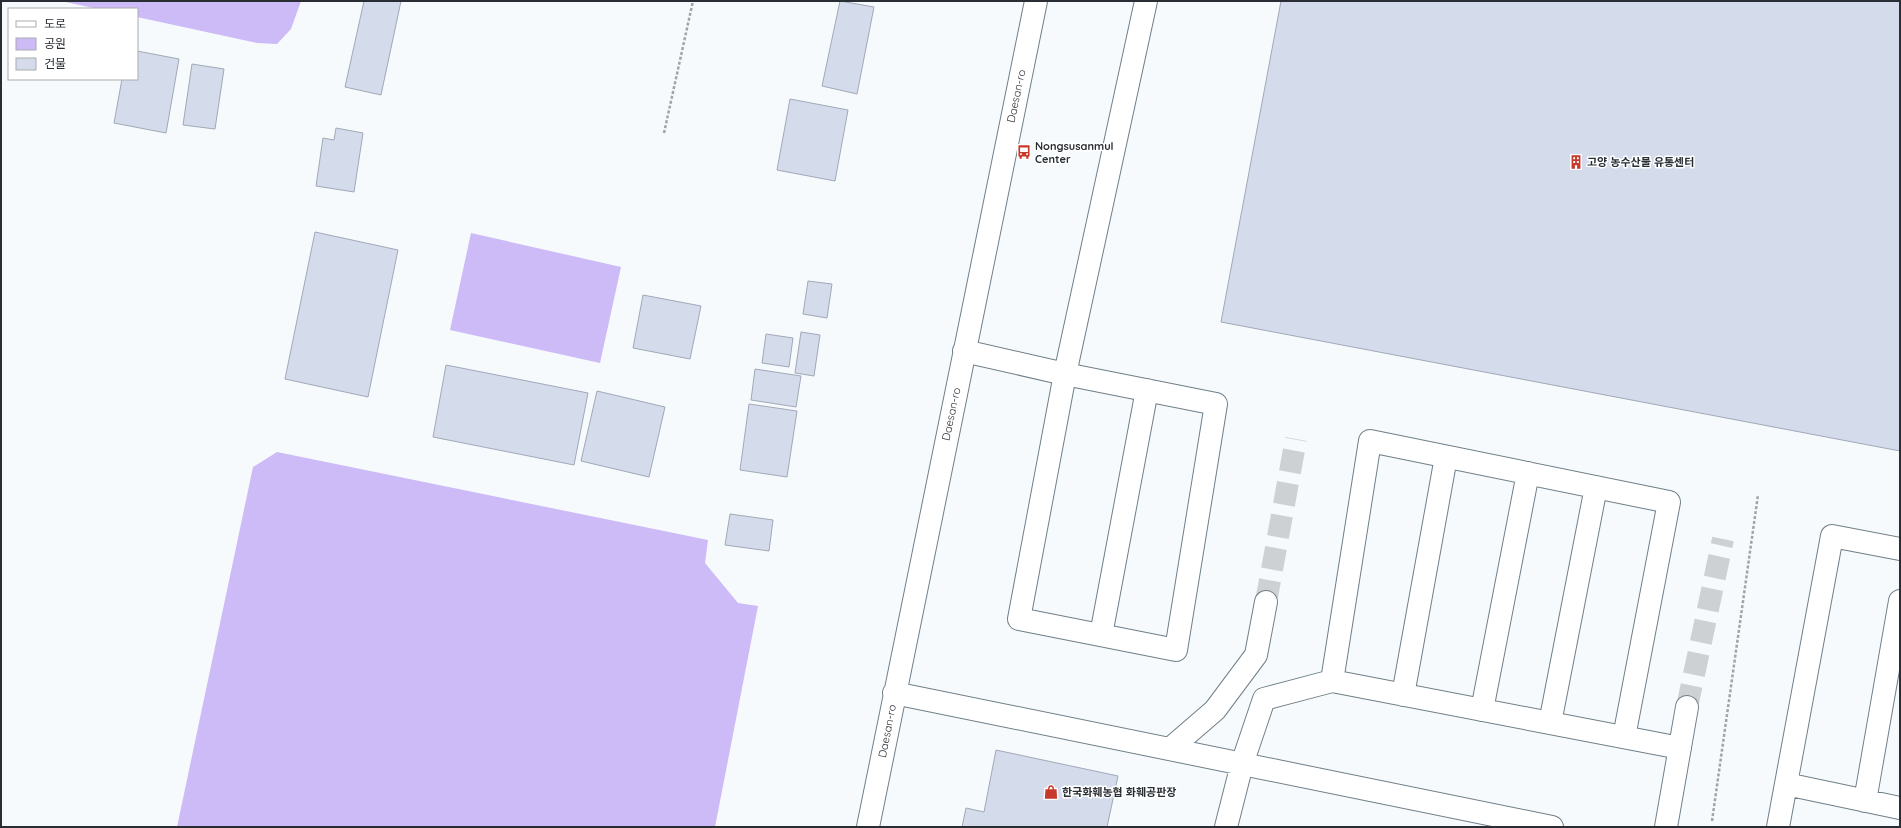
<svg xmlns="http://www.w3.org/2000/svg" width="1901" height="828" viewBox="0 0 1901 828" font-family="Quicksand,'Noto Sans KR',sans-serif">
<rect width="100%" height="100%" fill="#f6fafc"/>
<path fill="#ccbbf7" d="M61 1H301L291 29 277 44 257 43 137 17V9H98Z
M471 233 621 267 600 363 450 330Z
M277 452 708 540 705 563 738 603 758 606 715 827H177L253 467Z"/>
<path fill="#d4dbeb" stroke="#a1a8b8" d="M364 1H401L381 95 345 87Z
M840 1 874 7 857 94 822 86Z
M1281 1H1900V451L1221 322Z
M137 51 179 59 166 133 114 123 122 79H137Z
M192 64 224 69 215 129 183 125Z
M790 99 848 110 835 181 777 170Z
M336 128 363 133 354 192 316 186 323 138 334 140Z
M315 232 398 250 368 397 285 379Z
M808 281 832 284 827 318 803 314Z
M643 295 701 306 690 359 633 348Z
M801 332 820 335 814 376 795 373Z
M766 334 793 338 789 367 762 363Z
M446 365 588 393 574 465 433 437Z
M755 369 801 376 796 407 751 400Z
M597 391 665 407 649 477 581 461Z
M749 404 797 411 787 477 740 470Z
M730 514 773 520 769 551 725 545Z
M996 750 1118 776 1107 827H962L966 808 984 812Z"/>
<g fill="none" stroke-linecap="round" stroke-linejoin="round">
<path stroke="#cdd1d4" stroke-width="22" stroke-dasharray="22 11" stroke-linecap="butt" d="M1266 602 1296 439
M1687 707 1723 539"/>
<defs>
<path id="minor" d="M964 351 1065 374 1216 404 1176 650 1019 619 1065 374 1146 1
M1101 635 1147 390
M1332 681 1370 441 1669 502 1624 737
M894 693 1552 827
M1403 695 1446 457
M1482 710 1528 473
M1550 723 1596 487
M1171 748 1215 710 1256 655 1266 602
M1786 784 1900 808
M1865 801 1900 601
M868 827 1036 1
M1226 827 1242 764 1264 699 1332 681 1680 748
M1666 827 1687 707
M1778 827 1832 536 1900 549"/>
</defs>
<use href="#minor" stroke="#6f7f89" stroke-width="24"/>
<path stroke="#a0a4a8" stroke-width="2.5" stroke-dasharray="3 2" stroke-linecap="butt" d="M664 133 693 1
M1712 821 1758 495"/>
<use href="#minor" stroke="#fff" stroke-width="22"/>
</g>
<defs>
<symbol id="bus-bare" viewBox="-9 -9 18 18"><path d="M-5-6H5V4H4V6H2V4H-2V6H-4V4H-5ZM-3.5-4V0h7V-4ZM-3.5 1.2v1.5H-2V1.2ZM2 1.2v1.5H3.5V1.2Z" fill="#c6392b" stroke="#fff" stroke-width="2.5" paint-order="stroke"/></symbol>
<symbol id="building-bare" viewBox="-9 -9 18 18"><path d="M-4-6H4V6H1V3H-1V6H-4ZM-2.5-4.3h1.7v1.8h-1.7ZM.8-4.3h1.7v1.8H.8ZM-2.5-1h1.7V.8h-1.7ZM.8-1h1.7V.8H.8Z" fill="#c6392b" stroke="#fff" stroke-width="2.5" paint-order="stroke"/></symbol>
<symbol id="shop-bare" viewBox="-9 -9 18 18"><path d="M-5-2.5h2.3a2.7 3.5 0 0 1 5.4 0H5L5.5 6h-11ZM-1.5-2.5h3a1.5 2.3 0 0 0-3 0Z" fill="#c6392b" stroke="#fff" stroke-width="2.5" paint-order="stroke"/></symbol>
</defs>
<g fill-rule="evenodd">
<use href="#bus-bare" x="1014" y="142" width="20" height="20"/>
<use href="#building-bare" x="1566" y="152" width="20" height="20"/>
<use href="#shop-bare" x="1041" y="782" width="20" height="20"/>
</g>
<g text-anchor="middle" stroke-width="3" stroke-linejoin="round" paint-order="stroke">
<g font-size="11" fill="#282e33" stroke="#fff">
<text transform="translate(1016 96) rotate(-78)" y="4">Daesan-ro</text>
<text transform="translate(951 414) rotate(-78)" y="4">Daesan-ro</text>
<text transform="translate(887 731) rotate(-79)" y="4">Daesan-ro</text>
</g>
<g font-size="11" font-weight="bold" fill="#282e33" stroke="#fff" text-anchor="start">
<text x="1035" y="150">Nongsusanmul<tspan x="1035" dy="13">Center</tspan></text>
<text x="1587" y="166">고양 농수산물 유통센터</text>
<text x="1062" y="796">한국화훼농협 화훼공판장</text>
</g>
</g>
<rect width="1901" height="828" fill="none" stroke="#282e33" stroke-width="4"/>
<rect x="8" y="8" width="130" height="72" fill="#ffffff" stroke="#a9abad"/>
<rect x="16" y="21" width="20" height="6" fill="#ffffff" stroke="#a9abad"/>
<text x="44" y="28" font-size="12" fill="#282e33">도로</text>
<rect x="16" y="38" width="20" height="12" fill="#ccbbf7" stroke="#a9abad"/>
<text x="44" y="48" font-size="12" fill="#282e33">공원</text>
<rect x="16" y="58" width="20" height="12" fill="#d4dbeb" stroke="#a9abad"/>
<text x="44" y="68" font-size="12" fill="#282e33">건물</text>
</svg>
